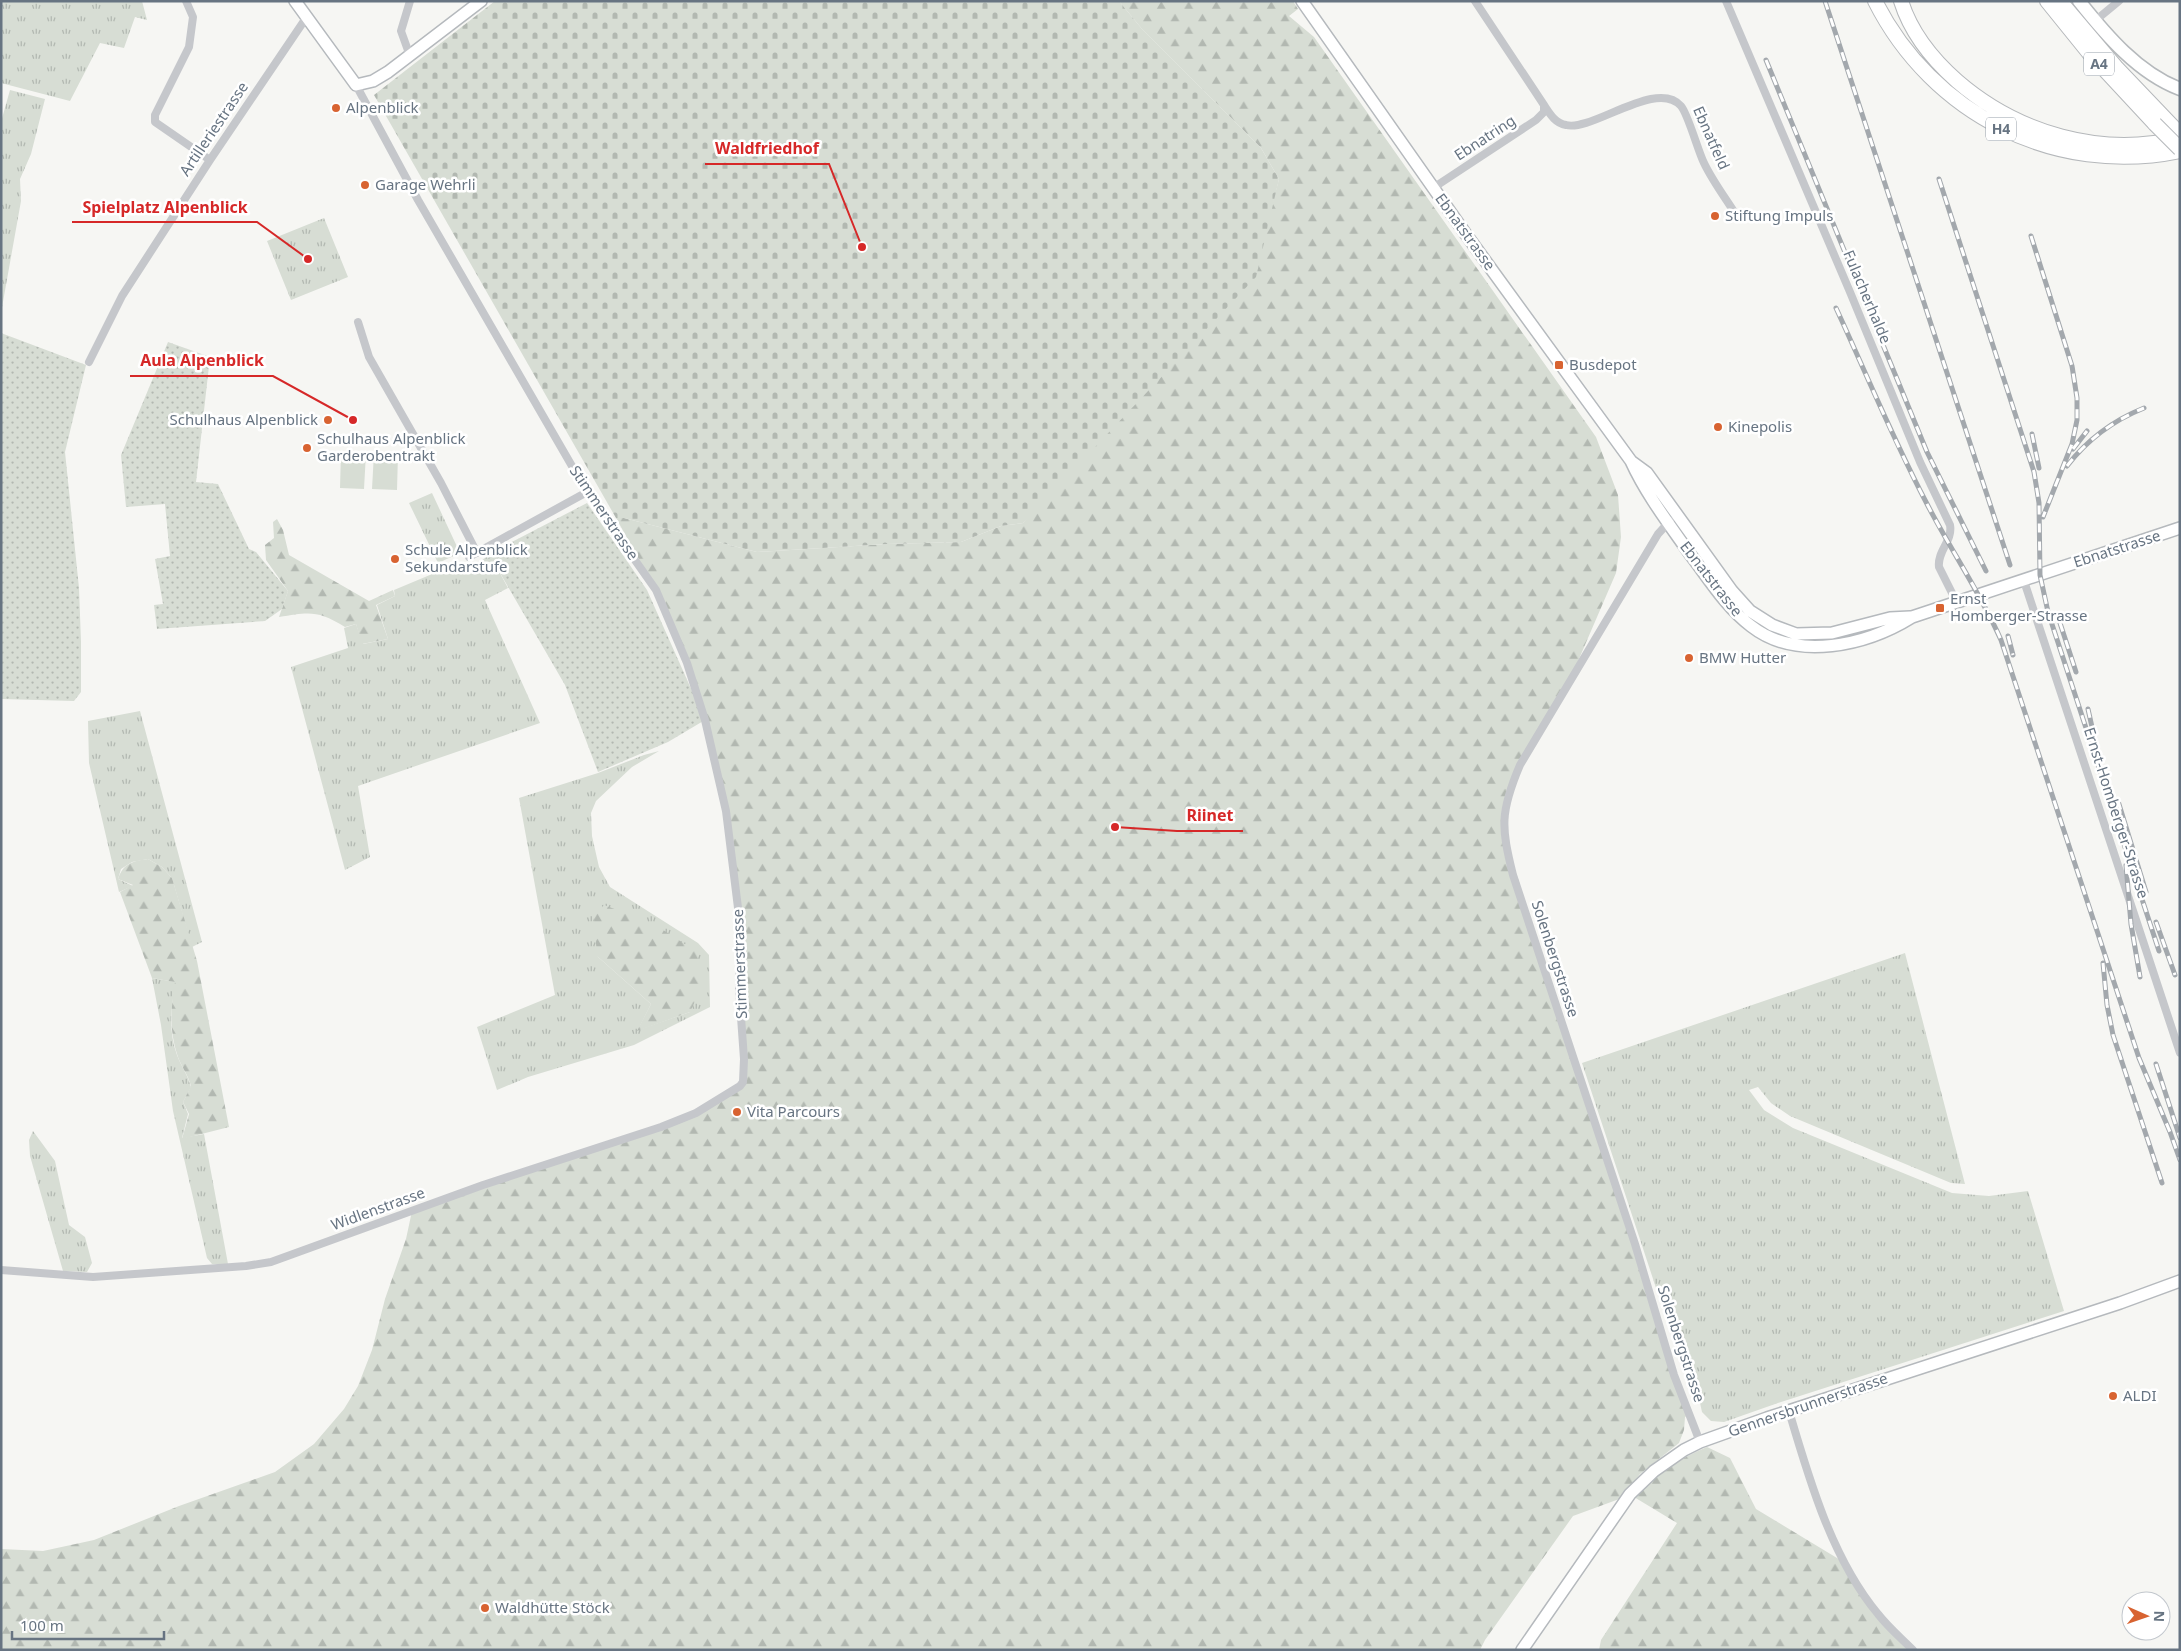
<svg xmlns="http://www.w3.org/2000/svg" width="2181" height="1651" viewBox="0 0 2181 1651" font-family="'Noto Sans',sans-serif">
<defs>
<pattern id="grass-tufts" width="24" height="20" patternUnits="userSpaceOnUse" patternTransform="scale(1.25)"><rect width="24" height="20" fill="#d7ddd4"/><path d="M3 7l-1-3M5 7V3M7 7l1-3M15 17l-1-3M17 17v-4M19 17l1-3" fill="none" stroke="#b2b8b1"/></pattern>
<pattern id="forest-firs" width="22" height="20" patternUnits="userSpaceOnUse" patternTransform="scale(1.25)"><rect width="22" height="20" fill="#d7ddd4"/><path d="M5 1l3.5 6h-7zM16 11l3.5 6h-7z" fill="#b2b8b1"/></pattern>
<pattern id="cemetery-stones" width="16" height="16" patternUnits="userSpaceOnUse" patternTransform="scale(1.25)"><rect width="16" height="16" fill="#d7ddd4"/><path d="M2 7V4a2 2 0 0 1 4 0v3zM10 15v-3a2 2 0 0 1 4 0v3z" fill="#b2b8b1"/></pattern>
<pattern id="garden-dots" width="8" height="8" patternUnits="userSpaceOnUse" patternTransform="scale(1.25)"><rect width="8" height="8" fill="#d7ddd4"/><path d="M2 2h.1M6 6h.1" fill="none" stroke="#b2b8b1" stroke-width="1.8" stroke-linecap="round"/></pattern>
</defs>
<rect width="100%" height="100%" fill="#f6f6f3"/>
<path fill="url(#grass-tufts)" fill-rule="evenodd" d="M1 1H142L147 20 135 17 124 48 100 43 70 101 1 83Z
M10 90 45 99 31 154 20 179 21 201 1 313V122Z
M324 218 348 277 291 300 267 241Z
M432 493 460 553 438 563 409 503Z
M490 555 508 588 485 600 540 723 358 786 370 857 345 870 291 667 348 648 344 628 356 624 363 644 388 639 377 605 395 596 394 590 437 572 469 568Z
M140 711 202 942 192 947 172 878 162 867 148 859 132 862 121 869 118 879 133 886 119 892 89 763 88 721Z
M659 751 632 767 596 801 591 813 592 836 599 867 610 887 698 943 709 955 710 1007 634 1045 528 1077 497 1090 477 1027 555 995 519 798 598 773 644 755ZM597 956 690 1012 638 1030 651 1004Z
M1905 953 1965 1184 1951 1183 1790 1116 1771 1103 1758 1087 1749 1090 1764 1110 1793 1128 1952 1193 1989 1196 2028 1191 2064 1311 1778 1403 1724 1422 1711 1421 1702 1412 1697 1389 1656 1288 1582 1063Z
M152 978 176 982C171 1006 168 1031 177 1055 181 1066 188 1075 191 1087L183 1102 188 1114 182 1138 204 1134 228 1264H212L207 1258 173 1111 161 1025Z
M33 1131 55 1161 69 1225 85 1237 92 1263 87 1272 63 1271 30 1156 29 1140Z"/>
<path fill="url(#forest-firs)" d="M1119 1H1293L1298 9 1289 16 1314 37 1596 437 1618 495 1621 537 1616 573 1566 689 1520 765 1503 832 1689 1414 1685 1417 1684 1430 1679 1443 1640 1474 1622 1498 1573 1516 1485 1640 1480 1650H1V1549L43 1551 94 1540 179 1506 275 1472 314 1444 344 1409 358 1386 372 1350 385 1299 406 1239 412 1211 696 1113 743 1082 741 932 726 811 705 720 656 590 616 518H624L757 552 887 544 961 542 1001 526 1023 523 1269 217 1279 179 1261 148 1142 29Z
M277 519 283 530 289 555 369 601 393 590 395 596 376 605 388 639 362 644 356 624 345 627C318 610 309 612 279 617L288 591 266 560 265 545 274 538 273 522Z
M148 859 162 867 172 878 197 961 229 1127 182 1139 189 1114 183 1102 191 1086C188 1074 180 1065 177 1054 169 1028 171 1008 175 982L152 978 120 892 133 885 118 879C123 864 132 861 148 859Z
M604 905 654 924 697 952 702 986 690 1012 637 1031 651 1004 597 956 594 917Z
M1707 1447 1730 1458 1756 1509 1842 1561 1877 1614 1913 1650H1599L1601 1640 1677 1523 1634 1497C1656 1475 1678 1459 1707 1447Z"/>
<path fill="url(#cemetery-stones)" d="M495 1H1119L1142 29 1261 148 1279 179 1256 277 1023 523 1001 526 961 542 887 544 757 552 624 518H616L374 95Z"/>
<path fill="url(#garden-dots)" d="M1 333 86 365 65 452 79 588 81 642V692L74 701 1 699Z
M168 342 210 357 196 482 218 484 249 549 256 552 288 591 282 609 265 621 157 629 154 605 163 604 155 559 170 556 165 504 126 507 121 455Z
M587 503 647 590 705 720 668 742 598 772 565 685 489 554Z"/>
<path fill="#d7ddd4" d="M341 452 366 453 364 489 340 488Z
M374 453 398 454 397 490 372 489Z"/>
<g fill="none" stroke-linecap="round" stroke-linejoin="round">
<defs>
<path id="secondary" d="M295 1 356 85 373 81 388 72 481 1
M1302 1 1465 233 1631 461C1646 494 1669 524 1690 554 1709 579 1726 607 1751 626 1797 662 1867 645 1912 617L2180 528
M1632 462 1647 473 1732 591 1750 611 1772 625 1796 634 1832 633 1890 618 1910 617
M1522 1650 1630 1494 1654 1471 1684 1450 1700 1442 1767 1418 2120 1303 2180 1281"/>
<path id="primary" d="M2079 1C2106 35 2138 73 2180 89"/>
<path id="highway" d="M1875 1C1932 114 2055 177 2180 151
M1901 1C1911 33 1932 59 1957 81 2017 133 2101 158 2180 138
M2047 1 2089 53 2155 124
M2060 1 2116 67 2180 134"/>
</defs>
<use href="#secondary" stroke="#b5b9bd" stroke-width="14"/>
<use href="#primary" stroke="#b5b9bc" stroke-width="15"/>
<use href="#highway" stroke="#b5b8bb" stroke-width="16"/>
<path stroke="#c5c7cb" stroke-width="8" d="M186 1 193 17 189 47 155 115V122L210 160
M410 1 401 31 410 56
M1726 1 1850 292 1920 462 1950 525C1953 541 1937 551 1939 567L1957 603
M2096 20 2119 1
M1544 105C1550 114 1555 123 1566 125 1592 132 1657 78 1681 106 1688 114 1698 151 1704 163 1713 182 1727 200 1738 218
M1433 188 1536 120 1544 112V105L1475 1
M358 322 369 357 441 483 477 553
M89 362 122 296 210 160 306 18
M1670 521 1658 534 1520 765C1500 812 1501 827 1513 875L1635 1244 1674 1375 1700 1442
M469 557 587 492
M2024 581 2180 1053
M1 1270 93 1277 246 1266 271 1262 483 1185 661 1127 696 1113 740 1086 743 1082 744 1059 739 989 741 932 726 811 705 720 687 663 656 590 587 492 418 200 356 85
M1789 1411C1809 1479 1832 1559 1878 1614 1888 1627 1901 1638 1913 1650"/>
<use href="#secondary" stroke="#fff" stroke-width="11"/>
<use href="#primary" stroke="#fff" stroke-width="12"/>
<use href="#highway" stroke="#fff" stroke-width="14"/>
<defs>
<path id="rail" d="M1825 1 2010 565
M1766 60 1927 452 1986 571
M1939 179 2034 472 2039 503 2040 575 2048 612 2159 951
M2031 236 2072 366 2077 398V420L2072 444 2043 517
M1836 308C1866 373 1893 439 1926 502 1950 549 1980 592 2001 640L2139 1058 2170 1132 2180 1160
M2032 434 2039 468
M2073 449 2087 431
M2067 466C2087 440 2114 420 2144 408
M2060 623 2076 672
M2008 636 2013 655
M2088 709 2092 727
M2118 801 2146 892
M2126 865 2131 924 2140 977
M2156 922 2175 975
M2103 963 2107 1005 2113 1035 2162 1183
M2156 1064 2180 1138"/>
</defs>
<use href="#rail" stroke="#a3a8ad" stroke-width="5"/>
<use href="#rail" stroke="#fff" stroke-width="3" stroke-dasharray="9" stroke-linecap="butt"/>
<defs>
<path id="highway-bridge" d="M2155 124 2180 149"/>
</defs>
<use href="#highway-bridge" stroke="#b5b8bb" stroke-width="16" stroke-linecap="butt"/>
<use href="#highway-bridge" stroke="#fff" stroke-width="14"/>
</g>
<g fill="#d86331" stroke="#fff" stroke-width="2">
<circle cx="336" cy="108" r="5"/>
<circle cx="365" cy="185" r="5"/>
<circle cx="1715" cy="216" r="5"/>
<rect x="1554" y="360" width="10" height="10" rx="2.5"/>
<circle cx="328" cy="420" r="5"/>
<circle cx="1718" cy="427" r="5"/>
<circle cx="307" cy="448" r="5"/>
<circle cx="395" cy="559" r="5"/>
<rect x="1935" y="603" width="10" height="10" rx="2.5"/>
<circle cx="1689" cy="658" r="5"/>
<circle cx="737" cy="1112" r="5"/>
<circle cx="2113" cy="1396" r="5"/>
<circle cx="485" cy="1608" r="5"/>
</g>
<g text-anchor="middle" stroke-width="5" stroke-linejoin="round" paint-order="stroke">
<g fill="#fff" stroke="#959ea8" stroke-width="1">
<rect x="2084" y="52.5" width="30" height="23" rx="4"/>
<rect x="1986" y="117.5" width="30" height="23" rx="4"/>
</g>
<g font-size="14" font-weight="bold" fill="#677482">
<text x="2099" y="69">A4</text>
<text x="2001" y="134">H4</text>
</g>
<g font-size="15" fill="#677482" stroke="#fff" text-anchor="start">
<text x="346" y="113">Alpenblick</text>
<text x="375" y="190">Garage Wehrli</text>
<text x="1725" y="221">Stiftung Impuls</text>
<text x="1569" y="370">Busdepot</text>
<text x="318" y="425" text-anchor="end">Schulhaus Alpenblick</text>
<text x="1728" y="432">Kinepolis</text>
<text x="317" y="444">Schulhaus Alpenblick<tspan x="317" dy="17">Garderobentrakt</tspan></text>
<text x="405" y="555">Schule Alpenblick<tspan x="405" dy="17">Sekundarstufe</tspan></text>
<text x="1950" y="604">Ernst<tspan x="1950" dy="17">Homberger-Strasse</tspan></text>
<text x="1699" y="663">BMW Hutter</text>
<text x="747" y="1117">Vita Parcours</text>
<text x="2123" y="1401">ALDI</text>
<text x="495" y="1613">Waldhütte Stöck</text>
</g>
<g font-size="15" fill="#677482" stroke="#fff">
<text transform="translate(214 129) rotate(-56)" y="5">Artilleriestrasse</text>
<text transform="translate(1485 138) rotate(-33)" y="5">Ebnatring</text>
<text transform="translate(1711 138) rotate(66)" y="5">Ebnatfeld</text>
<text transform="translate(1465 232) rotate(54)" y="5">Ebnatstrasse</text>
<text transform="translate(1867 297) rotate(67)" y="5">Fulacherhalde</text>
<text transform="translate(604 513) rotate(56)" y="5">Stimmerstrasse</text>
<text transform="translate(2117 549) rotate(-18)" y="5">Ebnatstrasse</text>
<text transform="translate(1711 579) rotate(52)" y="5">Ebnatstrasse</text>
<text transform="translate(2116 813) rotate(72)" y="5">Ernst-Homberger-Strasse</text>
<text transform="translate(1555 959) rotate(72)" y="5">Solenbergstrasse</text>
<text transform="translate(740 964) rotate(-92)" y="5">Stimmerstrasse</text>
<text transform="translate(378 1209) rotate(-20)" y="5">Widlenstrasse</text>
<text transform="translate(1681 1344) rotate(72)" y="5">Solenbergstrasse</text>
<text transform="translate(1808 1405) rotate(-19)" y="5">Gennersbrunnerstrasse</text>
</g>
</g>
<path fill="none" stroke="#d62828" stroke-width="2" d="M862 247L829 164H705M308 259L257 222H72M353 420L273 376H130M1115 827L1177 831H1243"/>
<g fill="#d62828" stroke="#fff" stroke-width="2">
<circle cx="862" cy="247" r="5"/>
<circle cx="308" cy="259" r="5"/>
<circle cx="353" cy="420" r="5"/>
<circle cx="1115" cy="827" r="5"/>
</g>
<g font-size="16" text-anchor="middle" font-weight="bold" fill="#d62828" stroke="#fff" stroke-width="5" stroke-linejoin="round" paint-order="stroke">
<text x="767" y="154">Waldfriedhof</text>
<text x="165" y="213">Spielplatz Alpenblick</text>
<text x="202" y="366">Aula Alpenblick</text>
<text x="1210" y="821">Riinet</text>
</g>
<rect width="2181" height="1651" fill="none" stroke="#677482" stroke-width="5"/>
<g transform="translate(2146 1616) rotate(92)"><circle r="24" fill="#ffffff" stroke="#c2c7cd"/>
<path d="M0-4L9 19L0 12L-9 19Z" fill="#d86331"/>
<text y="-8" font-size="14" font-weight="bold" text-anchor="middle" fill="#677482">N</text>
</g>
<path d="M12 1631v8h152v-8" fill="none" stroke="#677482" stroke-width="2.5"/>
<text x="20" y="1631" font-size="15" fill="#677482" stroke="#ffffff" stroke-width="4" paint-order="stroke">100 m</text>
</svg>
